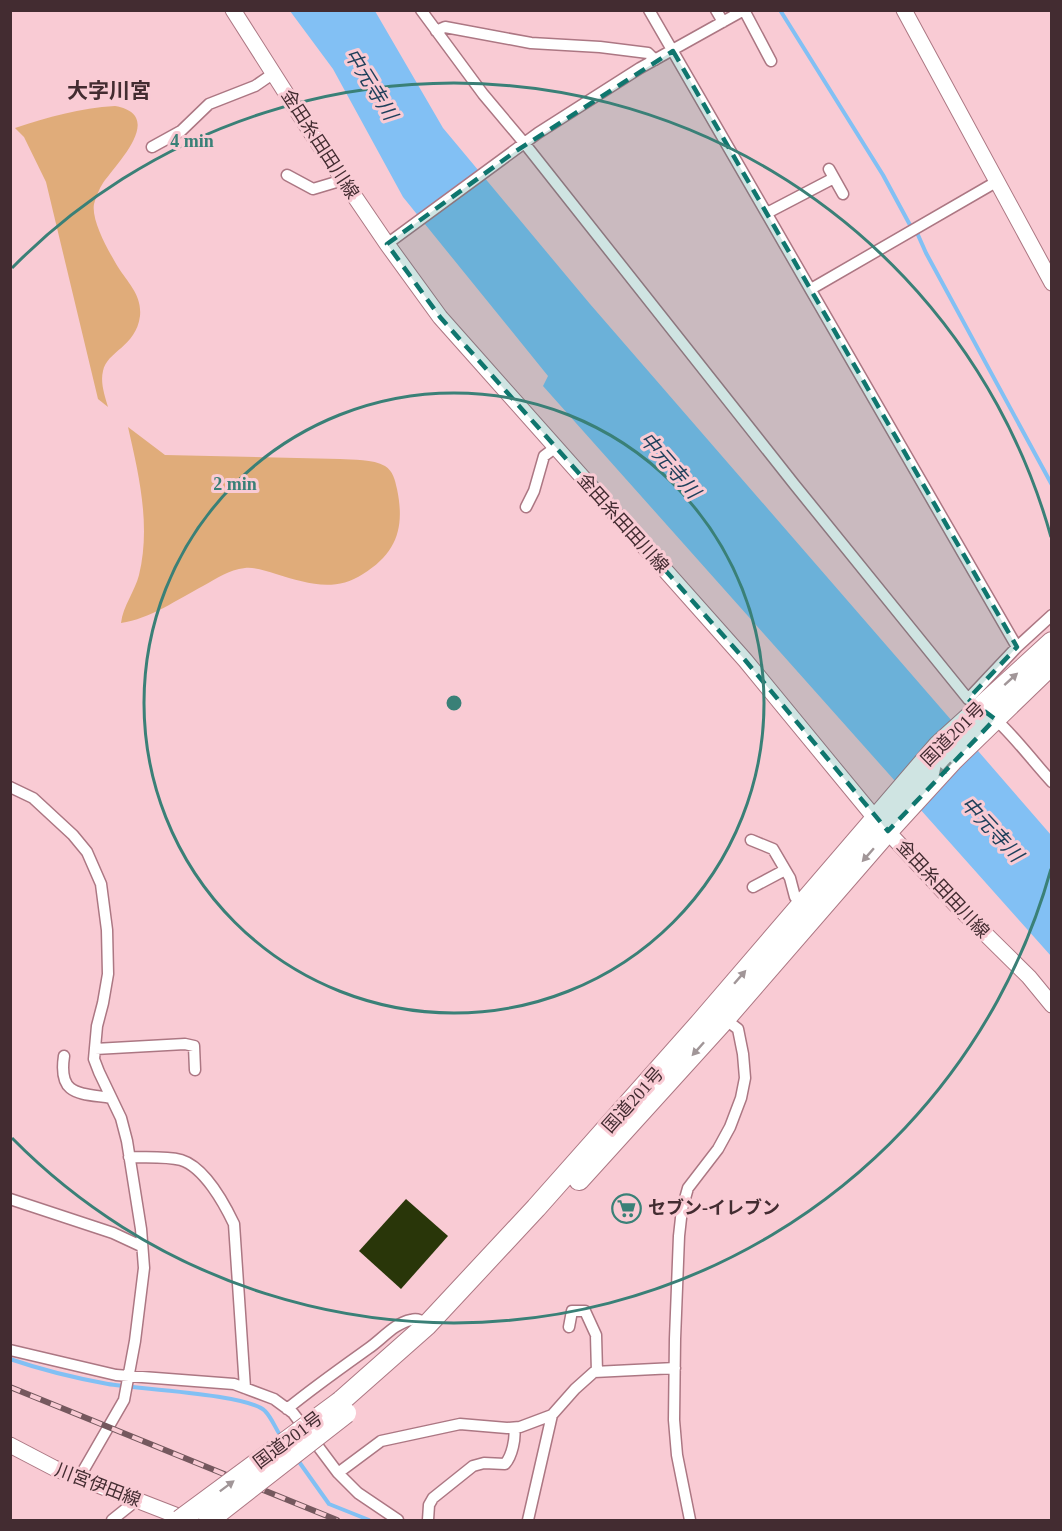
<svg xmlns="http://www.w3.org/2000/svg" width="1062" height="1531" viewBox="0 0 1062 1531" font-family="'Times New Roman','Noto Sans JP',serif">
<rect width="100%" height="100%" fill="#f9cbd4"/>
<path fill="#e0ac7a" d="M115 106C166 115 117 163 103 183 99 189 96 197 94 204 91 221 109 252 118 267 128 283 142 295 140 316 136 347 107 351 103 371 100 383 105 396 108 407L98 399 46 182 24 137 15 128C48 117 80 108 115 106Z
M128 427 165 455 340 459C353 460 373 459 385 466 393 471 395 480 397 489 405 527 397 553 363 574 334 593 306 583 276 574 266 571 255 567 245 568 228 570 218 578 203 586 178 599 150 619 121 623 123 606 135 591 139 575 151 526 139 475 128 427Z"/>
<path fill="#82c0f4" d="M290 11H375L443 128 590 304 1051 835V956L543 386 548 376 403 197 333 69Z"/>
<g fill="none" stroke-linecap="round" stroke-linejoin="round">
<path stroke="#82c0f4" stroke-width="4" d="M780 10 883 175 910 225 914 226 926 253 1052 485
M10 1359C42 1370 75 1378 108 1384 136 1389 249 1394 265 1411 272 1418 276 1430 282 1438
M297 1459 329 1504 369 1520"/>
</g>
<path fill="#293609" d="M406 1199 448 1236 401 1289 359 1251Z"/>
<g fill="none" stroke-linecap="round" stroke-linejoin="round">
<defs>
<path id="street" d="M421 10 483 94 525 144 794 484 968 699C1002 718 1026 754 1052 782
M649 10 1017 647
M716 10 723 22
M744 10 771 61
M436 31 445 27 531 43 600 47 648 53 655 60
M152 147 181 131 209 104 255 86 274 73
M829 169 843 194
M287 175 313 189 343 180
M767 213 834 178
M387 244 538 133 640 68 744 10
M811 289 996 182
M526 507 534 491 544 456 556 447
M968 699 1017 647 1052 615
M10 787 33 798 73 835 87 852 101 884 107 930 108 974 103 1003 97 1026 94 1059 99 1072 121 1118 127 1141 141 1229 144 1268 135 1341 124 1400 79 1478
M751 840 773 849 790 878 795 897 803 904
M753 887 785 870
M95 1049 185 1044 194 1046 195 1070
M64 1056C58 1096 79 1093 111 1098
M129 1157C145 1158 165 1156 181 1160 204 1167 224 1203 234 1224L245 1388
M10 1199 113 1233 141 1246
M569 1327 572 1311H585L596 1335 597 1372
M10 1350 116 1375 234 1384 274 1399 293 1413 338 1473 358 1493 398 1520
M287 1409C314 1387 341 1368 369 1348 382 1339 395 1323 411 1320 418 1318 422 1321 427 1325
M338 1473 381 1441 460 1424 507 1428 520 1427 552 1415 575 1389 594 1372 675 1368
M112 1520 137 1500
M428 1520 429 1505 433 1498 473 1466 484 1463 505 1464C512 1456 516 1438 514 1428
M528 1520 552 1415
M690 1520 677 1455 674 1420 675 1339 679 1236 682 1209 688 1188 718 1149 730 1127 741 1098 745 1078 743 1054 738 1029 725 1019"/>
<path id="secondary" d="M233 10 310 131 387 244 440 317 745 660 875 818 956 905 1029 977 1052 1005
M904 10 1052 283
M10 1445 54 1468 188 1520"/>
<path id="highway" d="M579 1180 725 1019 888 831 953 760 1052 664
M341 1401 427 1325 536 1208 701 1022 938 746 1052 642"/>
</defs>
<use href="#street" stroke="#ac7783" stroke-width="13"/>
<use href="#secondary" stroke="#ac7783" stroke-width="17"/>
<use href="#highway" stroke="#ac7783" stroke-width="22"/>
<use href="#street" stroke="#fff" stroke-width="10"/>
<use href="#secondary" stroke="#fff" stroke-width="15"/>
<use href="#highway" stroke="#fff" stroke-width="20"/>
<defs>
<path id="rail" d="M10 1387 337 1520"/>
</defs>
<use href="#rail" stroke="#75585e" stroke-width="6"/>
<use href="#rail" stroke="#f9cbd4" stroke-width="4" stroke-dasharray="11" stroke-linecap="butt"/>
<defs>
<path id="highway-bridge" d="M180 1520 341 1401
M209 1520 346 1413"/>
</defs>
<use href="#highway-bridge" stroke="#ac7783" stroke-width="22" stroke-linecap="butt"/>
<use href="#highway-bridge" stroke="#fff" stroke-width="20"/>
</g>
<defs><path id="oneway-solid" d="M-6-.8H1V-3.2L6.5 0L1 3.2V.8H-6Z" transform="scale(1.5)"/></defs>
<g fill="#a19698">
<use href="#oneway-solid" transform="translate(1011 679) rotate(-42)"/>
<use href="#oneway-solid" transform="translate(945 769) rotate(132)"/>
<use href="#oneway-solid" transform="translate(868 855) rotate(131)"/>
<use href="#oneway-solid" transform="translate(740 977) rotate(-49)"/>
<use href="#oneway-solid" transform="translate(698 1049) rotate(132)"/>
<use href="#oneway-solid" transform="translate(227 1486) rotate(-37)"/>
</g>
<path fill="#0f766e" fill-opacity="0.2" stroke="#0f766e" stroke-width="4.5" stroke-dasharray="12 8" stroke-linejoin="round" d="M673 51 1017 647 968 699 995 719 888 831 745 660 440 317 387 244 516 151Z"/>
<g fill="none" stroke="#3a8077" stroke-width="3">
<circle cx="454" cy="703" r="310"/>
<path d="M1051 869A620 620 0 0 1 12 1138M12 268A620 620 0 0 1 1051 537"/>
</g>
<defs>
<symbol id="supermarket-ring" viewBox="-11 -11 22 22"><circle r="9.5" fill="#f9cbd4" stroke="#3a8077" stroke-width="1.5"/><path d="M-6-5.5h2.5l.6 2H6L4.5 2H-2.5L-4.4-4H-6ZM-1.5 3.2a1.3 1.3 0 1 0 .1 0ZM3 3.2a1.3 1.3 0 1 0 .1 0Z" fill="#3a8077"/></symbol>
</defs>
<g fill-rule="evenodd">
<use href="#supermarket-ring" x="610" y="1192" width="33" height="33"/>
</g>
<g text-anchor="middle" stroke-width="6" stroke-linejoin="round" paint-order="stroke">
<g font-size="18" fill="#432c31" stroke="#f9cbd4">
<text transform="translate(320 144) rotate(57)" y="6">金田糸田田川線</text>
<text transform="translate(623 523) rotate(48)" y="6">金田糸田田川線</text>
<text transform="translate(953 734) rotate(-45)" y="6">国道201号</text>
<text transform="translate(943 889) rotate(47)" y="6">金田糸田田川線</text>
<text transform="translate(633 1100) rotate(-48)" y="6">国道201号</text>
<text transform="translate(288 1440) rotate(-37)" y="6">国道201号</text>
<text transform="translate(98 1485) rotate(21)" y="6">川宮伊田線</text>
</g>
<g font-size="18" font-weight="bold" fill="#432c31" stroke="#f9cbd4" text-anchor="start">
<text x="648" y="1214">セブン-イレブン</text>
</g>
<g font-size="20" font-style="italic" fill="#1d3f5a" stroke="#f9cbd4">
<text transform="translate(371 84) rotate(58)" y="7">中元寺川</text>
<text transform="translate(670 465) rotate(49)" y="7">中元寺川</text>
<text transform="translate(992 829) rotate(47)" y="7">中元寺川</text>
</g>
<g font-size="21" font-weight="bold" fill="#432c31" stroke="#f9cbd4">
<text x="109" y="98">大字川宮</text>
</g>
</g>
<circle cx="454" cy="703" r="9" fill="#3a8077" stroke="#f9cbd4" stroke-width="3"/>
<g font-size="18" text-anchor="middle" font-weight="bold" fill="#3a8077" stroke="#f9cbd4" stroke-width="6" stroke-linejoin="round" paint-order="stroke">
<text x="192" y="147">4 min</text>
<text x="235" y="490">2 min</text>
</g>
<rect width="1062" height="1531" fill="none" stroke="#432c31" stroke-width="24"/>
</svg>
